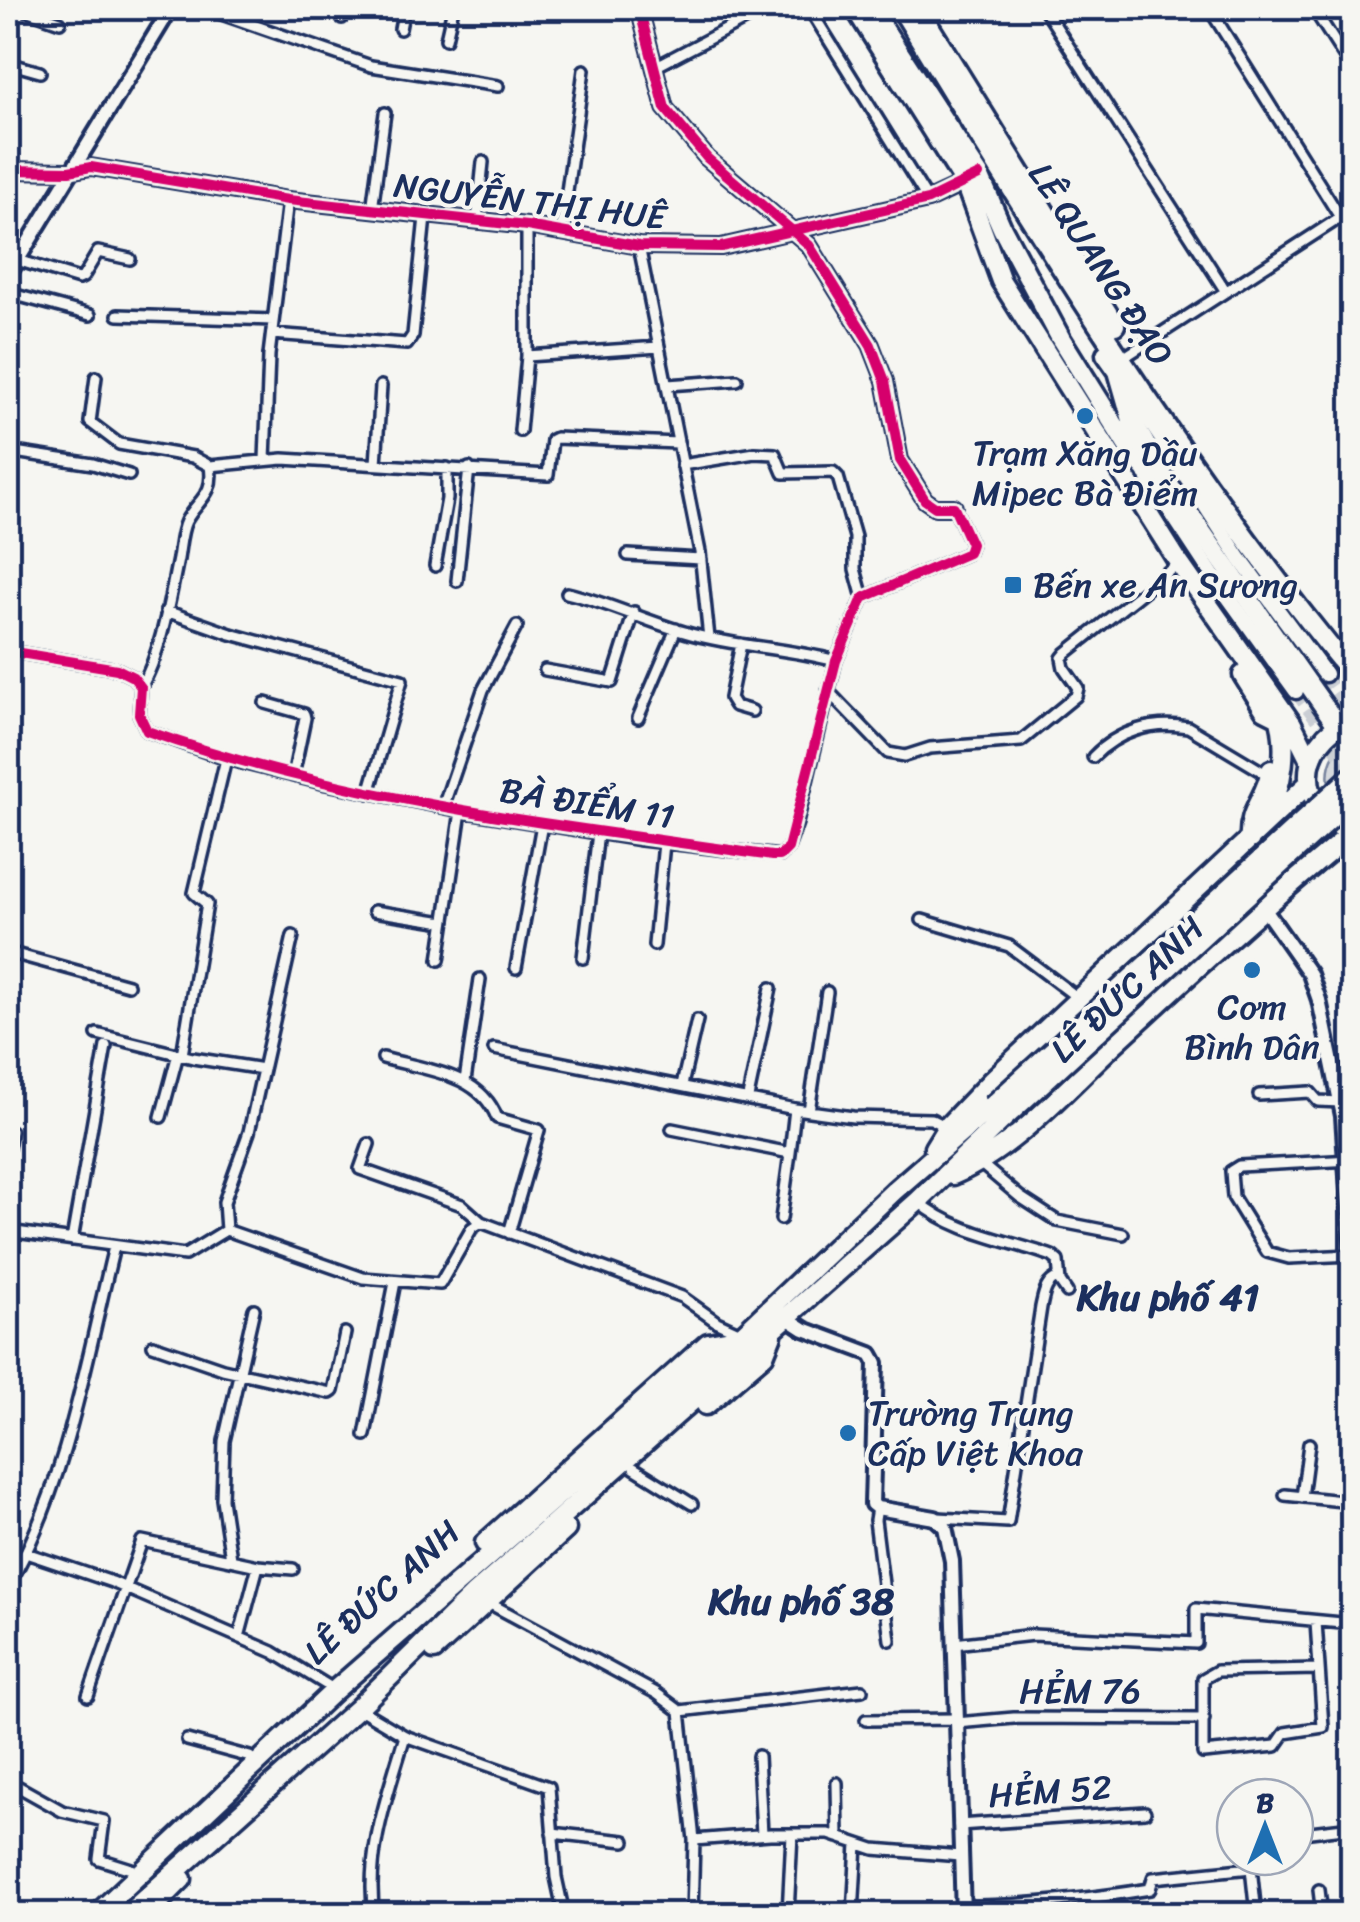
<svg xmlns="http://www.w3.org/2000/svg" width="1360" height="1922" viewBox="0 0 1360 1922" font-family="Sriracha,sans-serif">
<rect width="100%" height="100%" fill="#f6f6f2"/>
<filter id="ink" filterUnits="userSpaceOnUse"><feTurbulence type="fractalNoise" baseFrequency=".01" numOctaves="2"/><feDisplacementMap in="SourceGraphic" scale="20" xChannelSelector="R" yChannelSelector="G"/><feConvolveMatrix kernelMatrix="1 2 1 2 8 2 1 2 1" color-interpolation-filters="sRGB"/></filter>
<g filter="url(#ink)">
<path fill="#d6d9dd" stroke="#78849e" stroke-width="2.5" d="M1352 736V816C1321 795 1320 757 1352 736Z"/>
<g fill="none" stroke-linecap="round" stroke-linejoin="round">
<path stroke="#caced4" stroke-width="14" stroke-dasharray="14 7" stroke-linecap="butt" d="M1325 674 1352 712
M1296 691 1331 738 1352 777"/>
<defs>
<path id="street" d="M20 8 60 22
M204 8 371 66 498 86
M342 8V18
M809 8 928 200
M1044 8 1225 290
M1209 8 1340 217
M1313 8 1352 69
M923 17 940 8
M400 29 404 8
M446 39 453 8
M8 63 40 72
M653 68 767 8
M372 210 385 113
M477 221 483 162
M561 234 584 70
M639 246 700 552 709 638
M17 260 79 279 83 277 98 252 130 259
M8 293 90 315
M118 315 273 320
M272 334 407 344 413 335 425 217
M527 356V226
M1123 358 1352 210
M96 377 90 422 119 444 193 457 210 466C215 495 198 499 186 521 181 531 180 547 178 559 170 597 161 654 141 687
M668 385 737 380
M520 431 527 356 659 347
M8 451 93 464 129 475
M265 460 269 355 288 200
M376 464 381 386
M682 465 755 453 775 454 783 473 833 472 838 477 855 537V569L863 598
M210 466 283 459 548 475 552 440 556 438 678 443
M628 555 701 559
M435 566 447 499V468
M457 581 469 468
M567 593C610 603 649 623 691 634 739 647 788 648 836 661
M166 611 231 634 402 680 369 793
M741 644 730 698 735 706 752 711
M8 651 117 669 133 677 141 687 139 714 147 731 226 759 326 784 461 811 641 840 780 856 788 848 797 823 836 661 863 598 968 553 971 544 954 507
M545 670 612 682 634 612
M828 691 888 753 905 756 930 748 1021 741 1076 696 1078 688 1064 668 1062 658 1066 653 1179 563
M265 703 304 714 305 718 293 776
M638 718 676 629
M1093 757C1118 731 1152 721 1188 727L1268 775
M443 807 483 690 517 626
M374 911 444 922
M922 920 1009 946 1078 998
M654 945 664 843
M8 952 128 985
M583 958 598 833
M439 960 461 811
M516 968 542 824
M97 1034 193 1058 263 1069
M494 1049 795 1109 853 1117 931 1119 947 1127
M182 1055 207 904 194 893 226 759
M383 1058C425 1070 480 1073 497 1118L539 1130 509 1233
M465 1081 480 979
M682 1085 697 1020
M1259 1095 1310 1092 1318 1101 1341 1102
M748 1097 771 988
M809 1111 827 992
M161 1117 178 1054
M672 1129 790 1153 795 1109
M8 1130 11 1131 8 1148
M369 1144 360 1169 462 1205 481 1222
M1352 1160 1239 1166 1231 1171 1233 1197 1267 1252 1289 1258 1352 1255
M980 1163 1020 1197 1057 1221 1123 1234
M919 1202C955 1233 1008 1240 1052 1256L1058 1261 1060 1282 1067 1292
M781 1219 790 1153
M226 1230 224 1202 249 1132 293 936
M8 1231 185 1255 226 1230 363 1278 440 1284 472 1228 481 1222 682 1297 717 1322 743 1334
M72 1240 106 1046
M153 1345 223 1369 330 1393 333 1391 345 1333
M365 1435 395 1282
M634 1468 692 1504
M1285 1495 1352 1502
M1302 1497 1309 1444
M1345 1501 1349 1452
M877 1508 875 1520 890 1640
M938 1518 1008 1522 1041 1307C1044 1294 1045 1282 1059 1277
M26 1553 112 1582 273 1652 335 1690
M231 1559 222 1499 224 1441 254 1309
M8 1573 16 1572C69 1472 87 1356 114 1247
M485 1601 656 1693 680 1711 694 1840 770 1834H829L874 1849 960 1856
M1316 1622 1323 1727 1285 1733 1276 1746 1203 1753V1679L1217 1671 1317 1669
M239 1637 258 1566
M954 1644 1033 1635 1196 1643V1609L1352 1624
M88 1696 142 1541 258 1566 293 1569
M358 1708 405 1736 549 1787 556 1877 564 1914
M680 1711 862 1690
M866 1720 956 1719
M956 1723 1014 1718 1204 1719
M187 1740 250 1757
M758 1756 762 1834
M837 1783 838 1837
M19 1787 62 1811 104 1821 99 1859 131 1869
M959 1825 1145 1812
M552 1833 625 1841
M1302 1833 1352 1827
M1319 1890 1322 1914
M962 1906C1026 1906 1087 1899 1150 1889L1153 1878 1251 1868 1256 1914
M374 1914C365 1855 388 1793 405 1736
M692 1914 694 1840
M788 1914 792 1834
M853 1914 857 1844"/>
<path id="secondary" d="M639 8 665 108 707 158 809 245 871 345 885 381 900 460 925 500 935 507H954
M8 170 69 171 91 167 288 200 527 226 639 246 721 247 928 200 969 181
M8 276 171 8
M1263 907 1310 974 1319 1000 1343 1116 1352 1252
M787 1318 804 1329 871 1354 876 1363 872 1504 877 1508 935 1518 945 1527 952 1561 963 1914"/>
<path id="primary" d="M1127 386 1240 559 1325 674
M1138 462 1213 576 1296 691"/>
<path id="highway" d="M855 8 965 183 1001 281 1179 563 1292 724 1311 762
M870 8 979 175 1002 228 1061 339 1135 458 1160 476
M901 8C1040 237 1181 468 1352 674
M918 8 1115 325
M1106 354 1118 371 1132 420 1164 478 1337 725
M1243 675 1265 710 1285 720
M1352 718C1295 744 1294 807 1352 833
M1265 818C1284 787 1289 744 1277 709
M1250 839C1248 809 1266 799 1271 770
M934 1148 947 1127 993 1079 1309 783
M953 1175C1015 1148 1063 1092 1112 1046 1191 973 1269 901 1352 833
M706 1405 764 1355 772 1335
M485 1543 708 1343 737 1338
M434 1650 566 1529
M97 1914 335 1690 743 1334 894 1191 992 1106
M128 1914 358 1708 474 1594 918 1201 1003 1119
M147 1914 182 1879"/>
</defs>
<use href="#street" stroke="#1b2f5e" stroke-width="16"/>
<use href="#secondary" stroke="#1b2f5e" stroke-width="20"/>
<use href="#primary" stroke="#1b2f5e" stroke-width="21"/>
<use href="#highway" stroke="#1b2f5e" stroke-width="25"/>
<use href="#street" stroke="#f6f6f2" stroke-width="9"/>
<use href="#secondary" stroke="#f6f6f2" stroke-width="12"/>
<use href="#primary" stroke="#f6f6f2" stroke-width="14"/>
<use href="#highway" stroke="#f6f6f2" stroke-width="18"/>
<defs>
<path id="highway-bridge" d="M992 1106 1352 776
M1003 1119 1352 799"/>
</defs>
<use href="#highway-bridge" stroke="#1b2f5e" stroke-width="25" stroke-linecap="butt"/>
<use href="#highway-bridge" stroke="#f6f6f2" stroke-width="18"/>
<defs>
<path id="cycleway" d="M8 170 69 171 91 167 288 200 527 226 639 246 721 247 928 200 979 175
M8 651 117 669 133 677 141 687 139 714 147 731C350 803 561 825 772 856H780L788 848 836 661 863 598 968 553 971 544 954 507H935L925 500 900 460 885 381 871 345 809 245 707 158 665 108 639 8"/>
</defs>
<use href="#cycleway" stroke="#f6f6f2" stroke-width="16"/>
<use href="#cycleway" stroke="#d6006c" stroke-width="10"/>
</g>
</g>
<g fill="#1f6fb2" stroke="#f6f6f2" stroke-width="4">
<circle cx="1085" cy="416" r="10"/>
<rect x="1003" y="575" width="20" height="20" rx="5"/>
<circle cx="1252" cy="970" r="10"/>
<circle cx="848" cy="1433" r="10"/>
</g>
<g text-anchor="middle" stroke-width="8" stroke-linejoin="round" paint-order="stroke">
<g font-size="35" fill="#1b2f5e" stroke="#f6f6f2">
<text transform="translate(530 201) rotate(7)" y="12">NGUYỄN THỊ HUÊ</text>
<text transform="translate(1101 264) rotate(57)" y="12">LÊ QUANG ĐẠO</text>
<text transform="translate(587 803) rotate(9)" y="12">BÀ ĐIỂM 11</text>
<text transform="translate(1127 989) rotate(-43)" y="12">LÊ ĐỨC ANH</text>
<text transform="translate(382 1592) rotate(-42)" y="12">LÊ ĐỨC ANH</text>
<text x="1080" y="1703">HẺM 76</text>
<text transform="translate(1050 1791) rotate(-4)" y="12">HẺM 52</text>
</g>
<g font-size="35" fill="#1b2f5e" stroke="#f6f6f2">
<text x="1085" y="465">Trạm Xăng Dầu<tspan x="1085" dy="40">Mipec Bà Điểm</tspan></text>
<text x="1033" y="597" text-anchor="start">Bến xe An Sương</text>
<text x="1252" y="1019">Cơm<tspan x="1252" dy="40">Bình Dân</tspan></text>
<text x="868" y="1425" text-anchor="start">Trường Trung<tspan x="868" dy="40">Cấp Việt Khoa</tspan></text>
</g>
<g font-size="38" font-weight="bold" fill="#1b2f5e" stroke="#f6f6f2">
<text x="1168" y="1310">Khu phố 41</text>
<text x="801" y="1614">Khu phố 38</text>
</g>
</g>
<rect width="1360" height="1922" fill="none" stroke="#f6f6f2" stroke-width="40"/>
<rect x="20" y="20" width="1320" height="1882" fill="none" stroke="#1b2f5e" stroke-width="4" filter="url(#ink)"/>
<g transform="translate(1265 1827)"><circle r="48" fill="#f6f6f2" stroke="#9ea6b7" stroke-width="2.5"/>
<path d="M0-8L18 38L0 25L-18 38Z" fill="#1f6fb2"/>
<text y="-15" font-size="28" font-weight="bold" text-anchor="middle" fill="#1b2f5e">B</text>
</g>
</svg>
